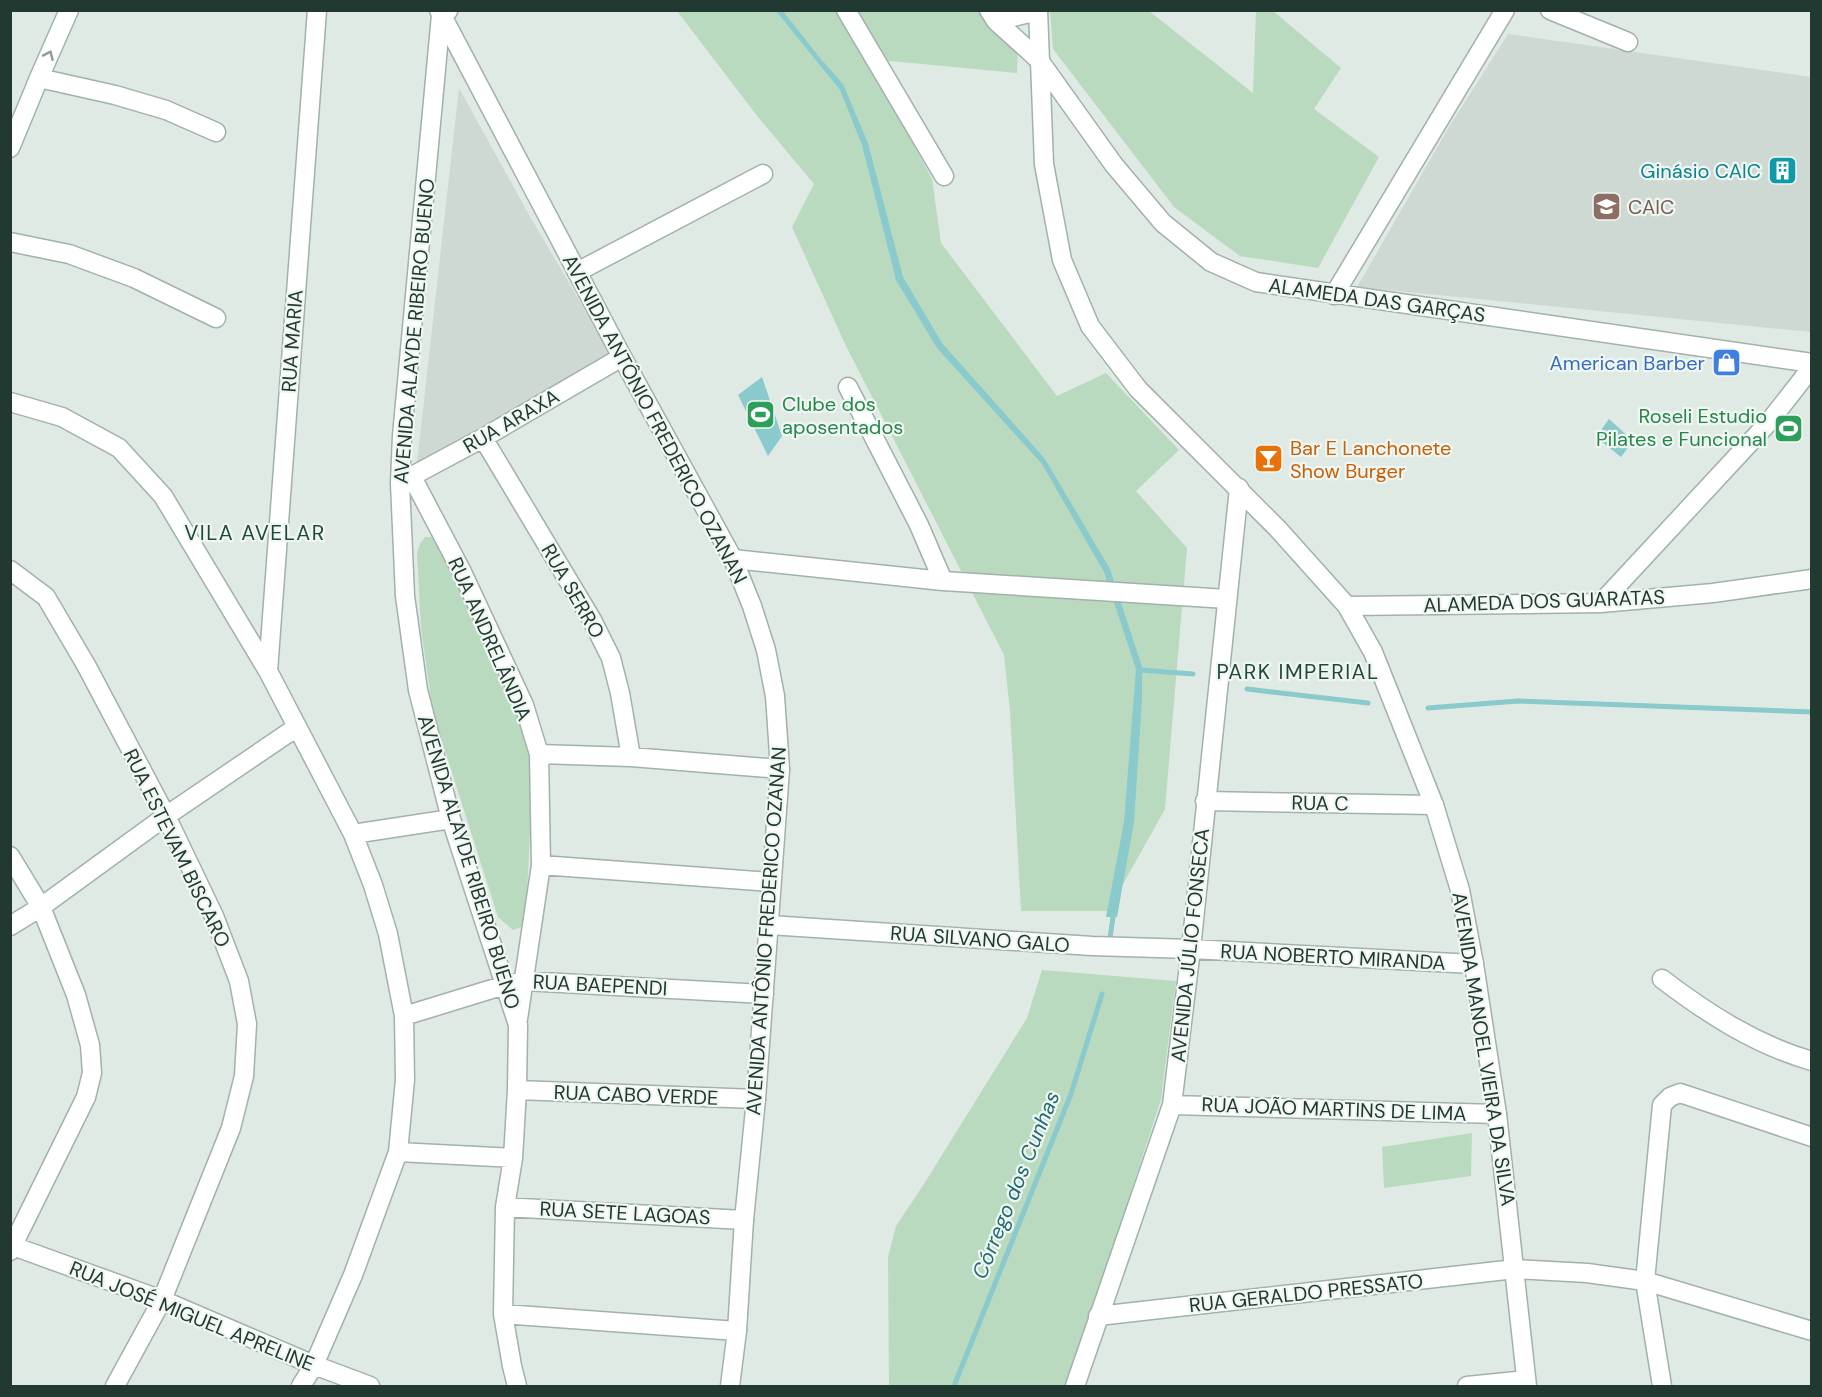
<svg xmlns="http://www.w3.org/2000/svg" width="1822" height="1397" viewBox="0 0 1822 1397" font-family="'DM Sans',sans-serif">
<rect width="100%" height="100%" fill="#dfeae4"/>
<path fill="#ced9d3" d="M1508 34 1811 77V332L1357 287 1449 127Z
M459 88 528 213 611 354 417 463Z"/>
<path fill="#b9dabf" d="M677 11H836L872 68 932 179 941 243 1057 396 1106 373 1179 450 1136 491 1187 548 1165 809 1108 911H1021L1010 711 1004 655 845 344 792 227 814 184 758 117Z
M852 11H979L986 22 1018 46 1017 73 880 60Z
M1050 11H1149L1253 93 1256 11H1273L1341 68 1314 109 1379 157 1318 268 1240 256 1174 207 1053 49Z
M425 537H432L435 542 518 706 528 736 533 769 526 915 521 927 513 930 498 917 433 713 421 628 417 553 420 544Z
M1042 970 1176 981 1161 1099 1068 1386H889L888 1257 896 1226 924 1184 1027 1018Z
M1472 1133 1471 1176 1384 1188 1382 1147Z"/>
<path fill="#8ac9cc" d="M776 11H783L820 58 843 84 868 143 903 277 942 343 1045 459 1110 569 1142 667V699L1134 822 1117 917H1106L1124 822 1136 669 1104 572 1042 464 937 348 896 280 862 145 840 90Z
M762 377 782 436 768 456 738 395Z
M1609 419 1633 441 1621 457 1596 437Z"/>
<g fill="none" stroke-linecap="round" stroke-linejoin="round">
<path stroke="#8ac9cc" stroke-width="5" d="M1140 670 1193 674
M1247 689 1368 703
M1428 708 1518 701 1812 712
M1110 938 1114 910
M954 1386 1071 1094 1102 994"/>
<defs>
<path id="minor" d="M846 10 944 176
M989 10 996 21 1039 60 1114 165 1163 223 1211 262 1256 282 1812 363
M1550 10 1628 42
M448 11 441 15 402 436 400 483 405 596 418 690 451 819 518 1025 517 1090 513 1158 505 1207 503 1314 512 1366 517 1386
M996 21 1038 11
M39 78 115 95 166 110 216 132
M10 242 69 254 134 278 216 318
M577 272 763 174
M1334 295 1505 10
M10 402 62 417 119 448 163 496 268 671 353 834 373 885 388 934 404 1016 405 1080 398 1152 353 1275 314 1365 301 1386
M483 438 592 620 611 658 620 693 631 757
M411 475 462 572 524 705 539 754 541 865 518 1019
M401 482 483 438 622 357
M733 559 943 581 919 525 848 387
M10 570 46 597 86 665 166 816 214 916 239 981 247 1024 244 1076 231 1128 162 1300 115 1386
M943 581 1227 599
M1601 603 1769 422 1812 367
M1347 606 1601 603 1713 593 1812 579
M268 671 317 10
M539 754 631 757 780 769
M1205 801 1434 805
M353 834 451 819
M10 856 41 907 76 995 90 1045 92 1073 86 1097 10 1251
M541 865 771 882
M769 925 1092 946 1191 949 1474 964
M10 926 41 907 166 816 297 727
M1662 979C1708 1014 1756 1045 1812 1061
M404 1016 505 985 524 981 764 994
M517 1090 756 1099
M1172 1105 1497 1114
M398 1152 513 1158
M505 1207 744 1220
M10 1240 13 1246 162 1300 314 1365 370 1386
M503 1314 737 1331
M1098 1316 1515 1269
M1075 1386 1172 1105 1191 949 1239 488
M1467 1386 1526 1380
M1662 1386 1645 1281 1662 1105 1670 1097 1680 1093 1812 1137"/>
<path id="tertiary" d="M439 10 622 357 733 559 752 606 766 650 775 696 780 769 756 1099 744 1220 737 1331 730 1386
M1038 10 1044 164 1062 260 1090 326 1138 389 1278 529 1347 606 1373 652 1434 805 1460 890 1474 964 1497 1114 1527 1386
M1515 1269 1587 1273 1645 1281 1812 1331"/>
<path id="secondary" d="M10 148 39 78 69 10"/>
</defs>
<use href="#minor" stroke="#a2b1aa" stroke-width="21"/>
<use href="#tertiary" stroke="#a2b1aa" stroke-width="21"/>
<use href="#secondary" stroke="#9fb5ab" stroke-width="21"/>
<use href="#minor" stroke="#fff" stroke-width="18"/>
<use href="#tertiary" stroke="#fff" stroke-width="18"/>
<use href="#secondary" stroke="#fff" stroke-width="18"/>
</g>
<defs><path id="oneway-chevron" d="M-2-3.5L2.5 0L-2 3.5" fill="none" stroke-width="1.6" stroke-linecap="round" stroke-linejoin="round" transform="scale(1.5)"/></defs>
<use stroke="#909c98" href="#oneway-chevron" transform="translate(49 55) rotate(-66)"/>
<defs>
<symbol id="building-square" viewBox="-11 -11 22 22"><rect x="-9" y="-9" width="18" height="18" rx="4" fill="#0f9aa8" stroke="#f0f7f2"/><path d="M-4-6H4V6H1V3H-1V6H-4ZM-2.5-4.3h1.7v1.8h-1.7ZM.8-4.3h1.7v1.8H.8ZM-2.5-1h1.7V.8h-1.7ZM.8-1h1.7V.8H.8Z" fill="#fff"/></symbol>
<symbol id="university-square" viewBox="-11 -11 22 22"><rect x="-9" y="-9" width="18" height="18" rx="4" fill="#8d6e63" stroke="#f0f7f2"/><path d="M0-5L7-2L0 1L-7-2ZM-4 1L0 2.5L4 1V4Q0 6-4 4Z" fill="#fff"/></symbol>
<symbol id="shop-square" viewBox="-11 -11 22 22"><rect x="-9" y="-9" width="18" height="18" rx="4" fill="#3f7fe0" stroke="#f0f7f2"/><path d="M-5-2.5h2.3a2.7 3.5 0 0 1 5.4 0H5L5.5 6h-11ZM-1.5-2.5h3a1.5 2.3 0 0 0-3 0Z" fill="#fff"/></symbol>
<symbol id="stadium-square" viewBox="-11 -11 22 22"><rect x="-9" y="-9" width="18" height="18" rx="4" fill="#2e9e5b" stroke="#f0f7f2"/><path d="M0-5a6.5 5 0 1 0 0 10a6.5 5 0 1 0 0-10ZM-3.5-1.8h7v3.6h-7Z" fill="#fff"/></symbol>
<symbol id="bar-square" viewBox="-11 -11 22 22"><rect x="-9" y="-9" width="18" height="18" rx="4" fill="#e8710a" stroke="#f0f7f2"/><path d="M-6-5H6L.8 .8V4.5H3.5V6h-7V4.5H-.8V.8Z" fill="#fff"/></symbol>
</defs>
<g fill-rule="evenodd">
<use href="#building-square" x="1766" y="154" width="33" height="33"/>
<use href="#university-square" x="1590" y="190" width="33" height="33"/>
<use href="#shop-square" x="1710" y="346" width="33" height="33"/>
<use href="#stadium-square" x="744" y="398" width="33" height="33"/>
<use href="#stadium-square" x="1772" y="412" width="33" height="33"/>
<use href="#bar-square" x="1252" y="442" width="33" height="33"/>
</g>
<g text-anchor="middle" stroke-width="4.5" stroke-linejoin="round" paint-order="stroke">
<g font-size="20" fill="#0d838f" stroke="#f0f7f2" text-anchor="end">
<text x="1761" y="178">Ginásio CAIC</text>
</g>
<g font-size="20" fill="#785e54" stroke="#f0f7f2" text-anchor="start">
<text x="1628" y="214">CAIC</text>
</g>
<g font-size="20" fill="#213930" stroke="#f0f7f2">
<text transform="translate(1377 300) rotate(8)" y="7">ALAMEDA DAS GARÇAS</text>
<text transform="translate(414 331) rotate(-85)" y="7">AVENIDA ALAYDE RIBEIRO BUENO</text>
<text transform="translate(292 341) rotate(-86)" y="7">RUA MARIA</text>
<text transform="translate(655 419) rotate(62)" y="7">AVENIDA ANTÔNIO FREDERICO OZANAN</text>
<text transform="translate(511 421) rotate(-30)" y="7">RUA ARAXA</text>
<text transform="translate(573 591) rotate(60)" y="7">RUA SERRO</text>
<text transform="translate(1544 601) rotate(-2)" y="7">ALAMEDA DOS GUARATAS</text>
<text transform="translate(490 639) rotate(66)" y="7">RUA ANDRELÂNDIA</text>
<text transform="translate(1320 803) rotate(1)" y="7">RUA C</text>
<text transform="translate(177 848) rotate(64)" y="7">RUA ESTEVAM BISCARO</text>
<text transform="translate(469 862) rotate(73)" y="7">AVENIDA ALAYDE RIBEIRO BUENO</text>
<text transform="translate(766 931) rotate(-86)" y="7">AVENIDA ANTÔNIO FREDERICO OZANAN</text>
<text transform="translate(980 939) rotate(4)" y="7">RUA SILVANO GALO</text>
<text transform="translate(1190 945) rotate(-84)" y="7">AVENIDA JÚLIO FONSECA</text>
<text transform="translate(1333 957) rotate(3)" y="7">RUA NOBERTO MIRANDA</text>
<text transform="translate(600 985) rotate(3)" y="7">RUA BAEPENDI</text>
<text transform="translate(1484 1049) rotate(81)" y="7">AVENIDA MANOEL VIEIRA DA SILVA</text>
<text transform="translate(636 1095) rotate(2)" y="7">RUA CABO VERDE</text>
<text transform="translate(1334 1109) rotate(2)" y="7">RUA JOÃO MARTINS DE LIMA</text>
<text transform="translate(625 1213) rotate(3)" y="7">RUA SETE LAGOAS</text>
<text transform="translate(1306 1293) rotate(-6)" y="7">RUA GERALDO PRESSATO</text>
<text transform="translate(192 1316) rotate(22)" y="7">RUA JOSÉ MIGUEL APRELINE</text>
</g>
<g font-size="20" fill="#366cbe" stroke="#f0f7f2" text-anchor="end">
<text x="1705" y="370">American Barber</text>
</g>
<g font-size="20" fill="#27864d" stroke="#f0f7f2" text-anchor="start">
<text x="782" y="411">Clube dos<tspan x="782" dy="23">aposentados</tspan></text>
<text x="1767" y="423" text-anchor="end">Roseli Estudio<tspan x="1767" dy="23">Pilates e Funcional</tspan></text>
</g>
<g font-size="20" fill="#c56008" stroke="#f0f7f2" text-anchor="start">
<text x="1290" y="455">Bar E Lanchonete<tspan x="1290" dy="23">Show Burger</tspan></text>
</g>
<g font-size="21" letter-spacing="1.5" fill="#1f493a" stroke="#f0f7f2">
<text x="255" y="540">VILA AVELAR</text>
<text x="1298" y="679">PARK IMPERIAL</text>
</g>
<g font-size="21" font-style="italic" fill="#206c71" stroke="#f0f7f2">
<text transform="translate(1016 1185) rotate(-68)" y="7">Córrego dos Cunhas</text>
</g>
</g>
<rect width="1822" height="1397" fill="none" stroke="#213930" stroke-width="24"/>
</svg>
